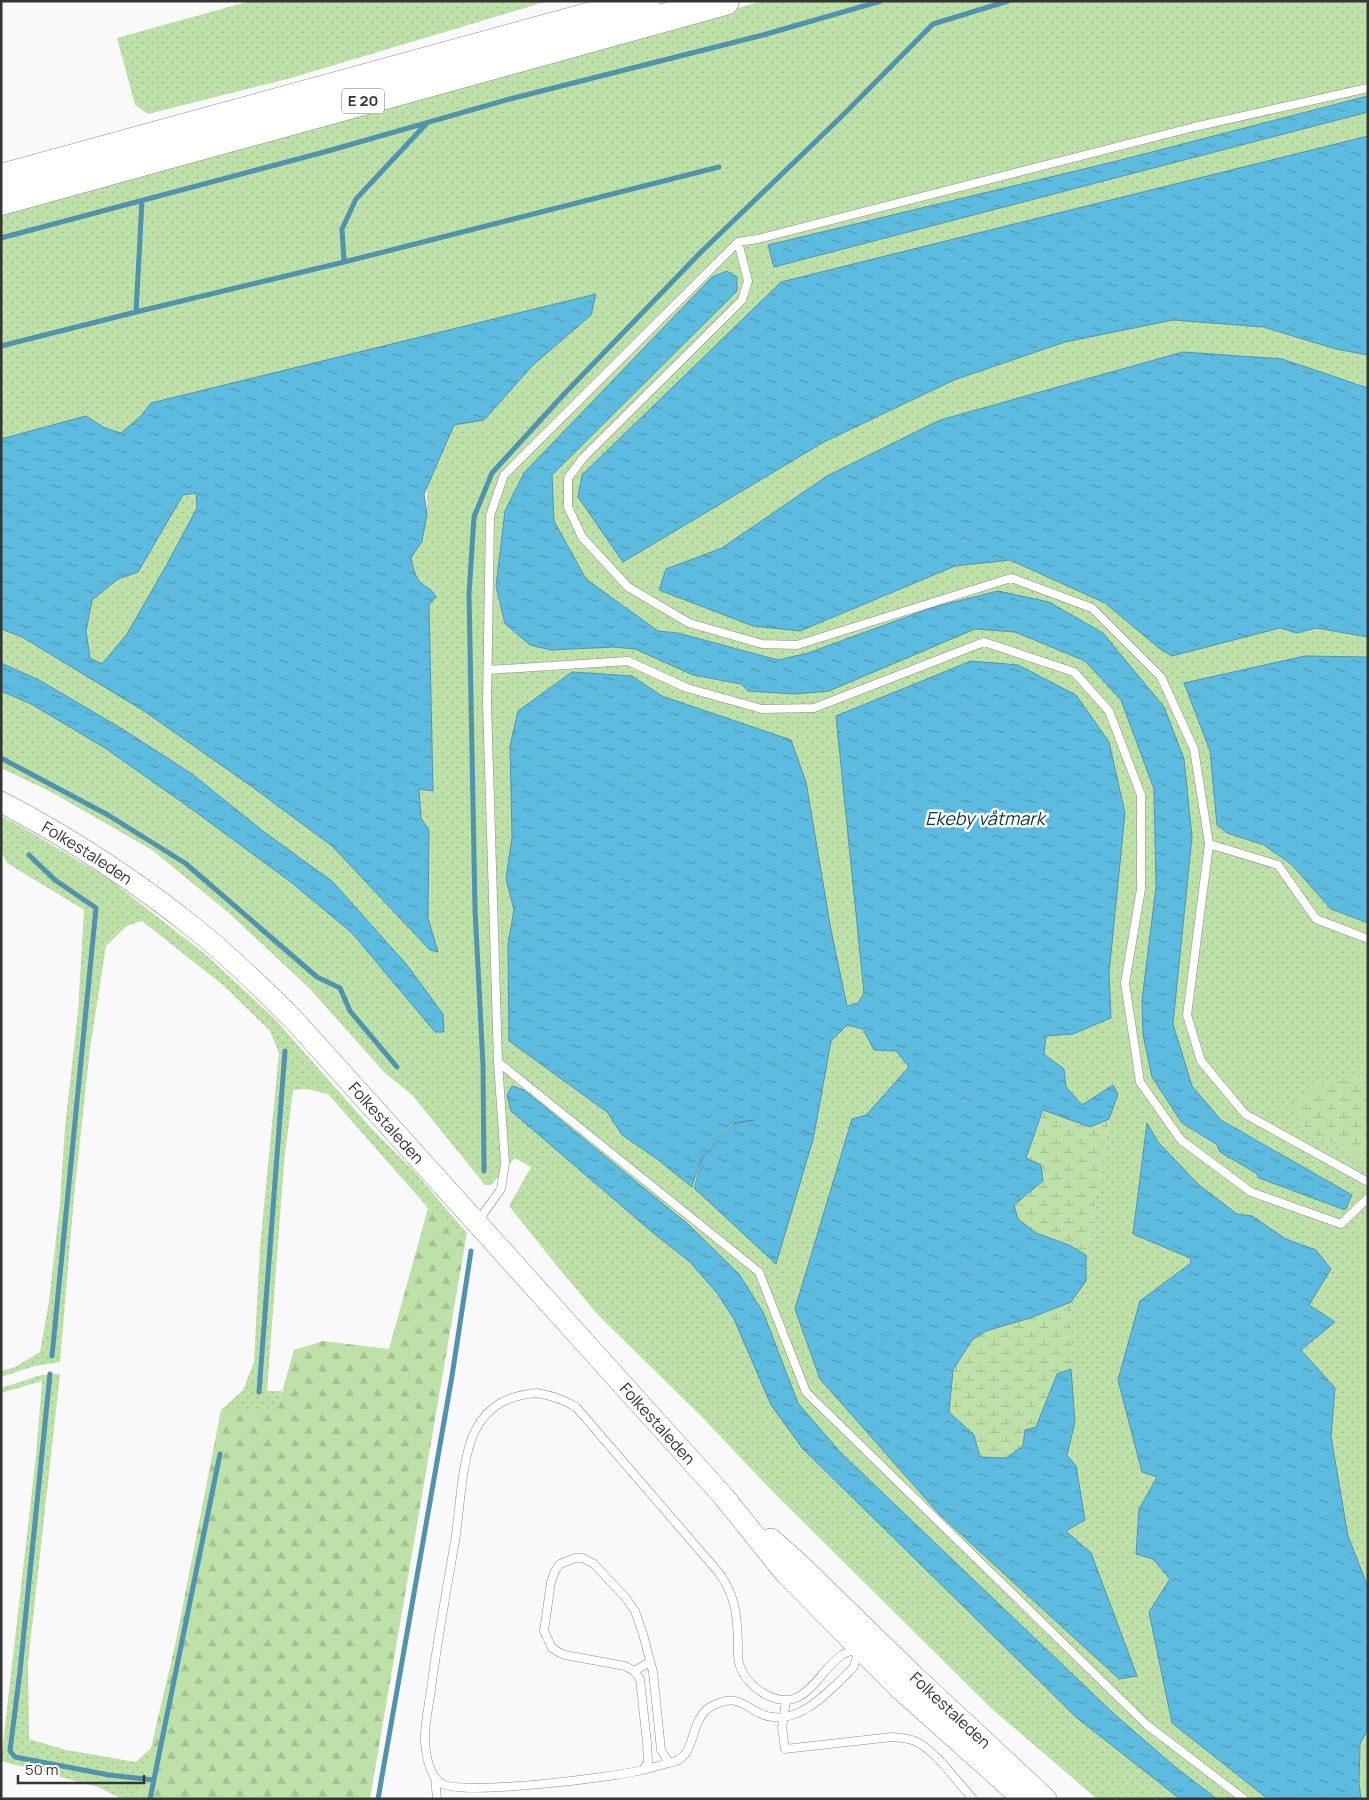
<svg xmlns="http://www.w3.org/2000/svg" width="1369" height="1800" viewBox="0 0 1369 1800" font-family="Manrope,sans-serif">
<defs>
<pattern id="grass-dots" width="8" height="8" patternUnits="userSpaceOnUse" patternTransform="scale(1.25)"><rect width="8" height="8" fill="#bee0a9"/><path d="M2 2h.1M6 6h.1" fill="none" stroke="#a4c192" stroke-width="1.8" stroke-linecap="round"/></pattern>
<pattern id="forest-firs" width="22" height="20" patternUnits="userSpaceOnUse" patternTransform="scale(1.25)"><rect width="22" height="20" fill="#bee0a9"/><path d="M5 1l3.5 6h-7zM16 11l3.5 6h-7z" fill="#a4c192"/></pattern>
<pattern id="wetland-marsh" width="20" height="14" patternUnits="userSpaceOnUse" patternTransform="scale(1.25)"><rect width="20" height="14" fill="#bee0a9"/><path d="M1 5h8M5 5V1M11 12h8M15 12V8" fill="none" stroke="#a4c192"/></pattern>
<pattern id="water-ripples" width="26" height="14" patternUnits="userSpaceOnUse" patternTransform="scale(1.25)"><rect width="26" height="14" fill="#5dbbdf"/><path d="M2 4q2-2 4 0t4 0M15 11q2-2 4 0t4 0" fill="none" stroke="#4e99b6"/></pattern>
</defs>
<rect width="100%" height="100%" fill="#f9f8fa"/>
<path fill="url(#grass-dots)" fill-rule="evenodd" d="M250 1H548L291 78 148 114 135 105 117 38Z
M763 1H1368V96L1117 161 769 245 774 267 1368 112V136L781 282 623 562 824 442 954 380 1065 342 1173 320 1263 327 1336 349 1368 355V388L1356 383 1183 352 940 420 827 476 722 548 666 569 659 590 753 626 800 631 955 566 1010 560 1105 603 1160 649 1172 656 1280 628 1297 633 1316 628 1368 637V657L1305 656 1184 684 1210 751 1218 825 1227 833 1264 845 1291 864 1331 909 1368 923V1083L1360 1077 1300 1122 1317 1137 1351 1151 1368 1166V1587L1348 1536 1331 1437 1335 1388 1301 1350 1335 1322 1309 1305 1316 1250 1286 1239 1252 1216 1237 1214 1199 1185 1158 1142 1148 1124 1191 1263 1140 1301 1157 1476 1139 1509 1136 1554 1153 1559 1170 1579 1172 1723 1268 1799H1217L1174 1766 1112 1712 840 1452 798 1403 763 1312 739 1274 689 1225 524 1090 512 1087 652 1232 690 1262 717 1293 734 1319 803 1449 1077 1718 1180 1799H1097L992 1709 775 1494 700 1415 598 1315 557 1266 509 1206 531 1167 515 1158 491 1185H485L413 1096 384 1072 310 989 230 914 152 850 51 792 1 768V691L31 704 105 748 193 810 292 883 352 933 435 1032H444L443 1014 407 965 333 882 263 831 192 774 124 730 39 680 1 663V629L21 637 144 711 251 786 332 846 430 950 433 934 428 918 429 830 421 818 419 789 433 791 429 605 436 597C430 587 430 590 422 584 415 579 413 566 411 558L422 541 427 514V488L454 425 484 420 533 365 291 370 151 403 141 416 121 433 105 428 86 416 1 439V211ZM737 277V291L552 475 553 521 586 579 658 631 678 633 778 660 808 653 934 607 1103 633 1192 837 1173 1024 1192 1086 1221 1120 1275 1150 1345 1210 1259 1178 1256 1173 1182 1123 1143 1035 1142 1000 1156 887 1154 789 1121 700 1085 661 1015 632 975 629 950 639 741 684 693 675 635 649 614 647 551 650 530 645 505 625 496 586 505 511ZM632 676 662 696 791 740 806 782 831 930 847 1006 858 1003 864 993 1111 944 1109 973 1111 1018 1073 1034 1046 1036 1044 1054 1064 1069 1066 1087 1082 1105 1113 1085 1118 1094 1109 1119 1086 1255V1281L1071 1302V1369L1075 1422 1067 1455 1066 1531 1091 1553 1136 1676 1119 1679 940 1515 820 1379 866 1115 909 1067 896 1051 874 1050 863 1029 847 1025 831 1041 814 1136 694 1188 657 1159 622 1135 607 1112 509 1041 508 944 514 910 506 879 512 837 510 746Z
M196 493 197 508 166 566 127 634 102 665 90 658 86 631 92 600 118 579 138 572 183 495Z
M1 816 22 827 109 879 205 954 274 1018 371 1128 413 1170 467 1233 465 1244 428 1208 328 1094 307 1089 293 1090 284 1163 267 1391H282L277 1410H221L243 1390 254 1362 260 1247 279 1053 270 1031 224 986 142 921 127 926 106 946 90 1048 74 1197 60 1362 35 1366 1 1377V1371L15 1367 40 1352 49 1301 60 1203 65 1127 78 1012 84 910 7 863 1 851Z
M60 1374 28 1663 29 1739 66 1750 136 1762 151 1748 139 1799H122L98 1787 1 1761 36 1456 42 1381 1 1393V1388L41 1375Z"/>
<path fill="url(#forest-firs)" d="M428 1208 465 1244 370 1799H139L176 1641 221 1410H277L294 1350 323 1341 389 1349Z"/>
<path fill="url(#wetland-marsh)" d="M1360 1077 1368 1083V1166L1351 1151 1317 1137 1300 1122 1293 1100 1331 1079Z
M1044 1110 1090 1127 1109 1119 1086 1255 1069 1245 1036 1233 1017 1219 1014 1205 1043 1181 1026 1158Z
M1071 1302V1369L1057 1374 1036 1427 1025 1430 1023 1446 1006 1458 980 1457 974 1435 949 1412 953 1370 972 1340 986 1331 1030 1318Z
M1368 1729V1799H1361L1359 1783 1360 1744Z"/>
<path fill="url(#water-ripples)" stroke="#5193ac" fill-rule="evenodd" d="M1368 96V112L774 267 768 245 1117 161Z
M1368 136V355L1336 349 1263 327 1173 320 1065 342 954 380 824 442 623 562 578 497 582 475 781 282Z
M727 271 737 277V291L552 475 554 521 586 579 658 631 678 633 778 660 808 653 934 607 998 591 1049 602 1103 633 1164 707 1184 759 1192 837 1173 1024 1192 1086 1221 1120 1352 1195 1345 1210 1259 1178 1256 1173 1220 1152 1217 1145 1182 1123 1152 1077 1143 1035 1142 1000 1156 887 1154 789 1121 700 1085 661 1015 632 975 629 829 691 796 694 748 691 741 684 693 675 635 649 614 647 551 650 530 645 505 624 496 586 505 511 524 473 712 277Z
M596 294 591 315 533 365 484 420 454 425 424 494 427 514 422 541 411 558C413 566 415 579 422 584 430 590 430 587 436 597L429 605 433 791 419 789 421 818 429 830 428 918 438 952 430 950 332 846 251 786 144 711 22 637 1 629V439L86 416 105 428 121 433 141 416 151 403ZM196 493 197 508 166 566 127 634 102 664 90 658 86 631 92 600 118 579 138 572 183 495Z
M1183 352 1282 359 1368 388V637L1316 628 1297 633 1280 628 1172 656 1160 649 1105 603 1010 560 955 566 800 631 753 626 659 590 666 569 722 548 827 476 940 420Z
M1305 656 1368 657V923L1331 909 1291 864 1264 845 1227 833 1217 825 1210 751 1184 683Z
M971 661 1018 665 1076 695 1109 742 1125 813 1109 973 1111 1018 1073 1034 1046 1036 1044 1054 1064 1069 1066 1087 1082 1105 1113 1085 1118 1094 1109 1119 1090 1127 1043 1110 1026 1158 1041 1165 1043 1181 1014 1205 1018 1219 1036 1233 1069 1245 1086 1255V1281L1071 1302 1030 1318 986 1331 972 1340 953 1370 949 1412 974 1435 980 1457 1006 1458 1023 1446 1025 1430 1036 1427 1057 1374 1071 1369 1075 1422 1067 1455 1076 1466 1085 1520 1066 1531 1091 1553 1137 1676 1119 1679 940 1515 820 1379 795 1309 852 1119 866 1115 909 1067 896 1051 874 1050 863 1029 847 1025 831 1041 814 1135 802 1130 814 1136 776 1264 694 1188 702 1159 733 1124 754 1120 732 1123 701 1159 692 1187 657 1159 622 1135 607 1112 509 1041 508 944 514 910 506 879 512 837 510 746 518 711 572 672 632 676 662 696 791 740 806 782 831 930 847 1006 858 1003 864 993 836 716Z
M1 663 39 680 124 730 192 774 263 831 333 882 407 965 443 1014 444 1032H435L352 933 292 883 193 810 105 748 31 704 1 691Z
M512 1086 524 1090 689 1225 739 1274 763 1312 798 1403 840 1452 1112 1712 1174 1766 1217 1799H1180L1077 1718 803 1449 771 1405 734 1319 717 1293 690 1262 652 1232 511 1111 507 1095Z
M1147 1123 1158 1142 1199 1185 1237 1214 1252 1216 1286 1239 1316 1250 1331 1269 1309 1305 1335 1322 1301 1350 1335 1388 1331 1437 1348 1536 1368 1587V1729L1360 1744 1359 1783 1361 1799H1268L1172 1723 1149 1612 1170 1579 1153 1559 1136 1554 1139 1509 1157 1477 1142 1472 1118 1380 1140 1301 1191 1263 1190 1258 1133 1234Z"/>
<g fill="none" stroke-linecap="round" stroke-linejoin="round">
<path stroke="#5193ac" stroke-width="5" d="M427 123 356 199 342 229 344 262 719 167
M1 238 328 151 510 99 763 35 881 1
M136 312 344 262
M1 346 136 312 142 201
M1 758 108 815 185 863 317 977 340 988 350 1011 397 1067
M29 855 55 880 96 908 52 1356
M484 1171 483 1065 475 909 469 594 474 517 492 473 566 392 700 253 841 117 933 24 1008 1
M50 1374 20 1671 10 1751 15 1757 109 1775 154 1780
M259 1392 285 1051
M150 1799 220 1454
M378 1799 452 1376 471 1251"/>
<defs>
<path id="lane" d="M738 242 748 281 742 300 583 458 568 478V507L582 537 628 587 689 623 762 644 797 645 1011 578 1092 608 1161 677 1194 749 1209 844 1187 1015 1201 1061 1245 1114 1368 1182
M488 670 628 661 687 688 762 709 814 708 984 642 1074 672 1109 711 1141 795V889L1125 983 1140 1082 1181 1140 1251 1192 1341 1224 1368 1198
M1209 844 1278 865 1316 919 1368 939
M498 1062 759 1272 806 1392 1147 1725 1244 1799
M478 1221 501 1189 505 1163 498 1062 487 703 490 516 504 475 738 242 758 239 1194 127 1368 88
M536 1393C551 1395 563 1399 576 1407L720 1574C736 1598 737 1615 738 1643 738 1650 737 1659 740 1666 746 1686 777 1708 798 1697 816 1688 826 1665 842 1655 847 1652 854 1650 860 1647 858 1653 856 1660 854 1666 851 1671 845 1675 841 1680 823 1697 799 1721 772 1717 746 1714 744 1690 712 1706 687 1719 699 1759 669 1763L661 1750 653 1672 643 1634 635 1611 625 1597 594 1564 583 1558H575L560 1564 555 1571 551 1582 544 1631 552 1648 558 1652 565 1655 625 1666 634 1671 640 1679 647 1743 648 1762 643 1770C614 1777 459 1797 441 1783 429 1775 426 1755 425 1742 424 1725 429 1706 431 1689 438 1637 447 1587 456 1535 460 1506 462 1457 475 1431 488 1405 508 1396 536 1393Z
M634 1671 650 1662
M786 1701 782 1727 785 1749 892 1737C900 1738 907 1738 915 1741 936 1751 957 1782 973 1799
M643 1770 669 1763
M435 1777 437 1799"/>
<g id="secondary">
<path id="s1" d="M1 802C70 838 137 882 198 931 231 958 262 988 292 1018L724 1497 785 1573 900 1689 1023 1799"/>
<path id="s2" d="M771 1539 797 1562 914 1676 1046 1799"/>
</g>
<path id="highway" d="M1 178 646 1
M1 201 725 1"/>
</defs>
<use href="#lane" stroke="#8e8c8f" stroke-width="9"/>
<use href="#secondary" stroke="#8e8c8f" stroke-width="22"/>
<use href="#highway" stroke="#8e8c8f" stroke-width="29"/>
<use href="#lane" stroke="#fff" stroke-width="8"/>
<use href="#secondary" stroke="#fff" stroke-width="21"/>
<use href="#highway" stroke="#fff" stroke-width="28"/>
</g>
<g text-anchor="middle" stroke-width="5" stroke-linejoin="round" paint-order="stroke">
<rect fill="#fff" stroke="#727272" stroke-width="1" x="342" y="88.5" width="42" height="25" rx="4"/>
<g font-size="15" font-weight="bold" fill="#353536">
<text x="363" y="106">E 20</text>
</g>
<g font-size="16" fill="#353536" stroke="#fff">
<text dy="6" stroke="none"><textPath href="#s1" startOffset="100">Folkestaleden</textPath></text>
<text dy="6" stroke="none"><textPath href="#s1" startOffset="505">Folkestaleden</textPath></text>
<text dy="6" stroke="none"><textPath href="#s1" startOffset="910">Folkestaleden</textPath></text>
<text dy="6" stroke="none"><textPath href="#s2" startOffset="248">Folkestaleden</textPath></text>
</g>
<g font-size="18" font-style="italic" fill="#0a3645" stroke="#fff">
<text x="985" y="825">Ekeby våtmark</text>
</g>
</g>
<rect width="1369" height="1800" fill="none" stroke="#353536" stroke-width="5"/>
<path d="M18 1775v8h126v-8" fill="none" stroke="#353536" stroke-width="2.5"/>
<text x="25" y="1775" font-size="15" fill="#353536" stroke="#ffffff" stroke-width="4" paint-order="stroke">50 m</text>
</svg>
